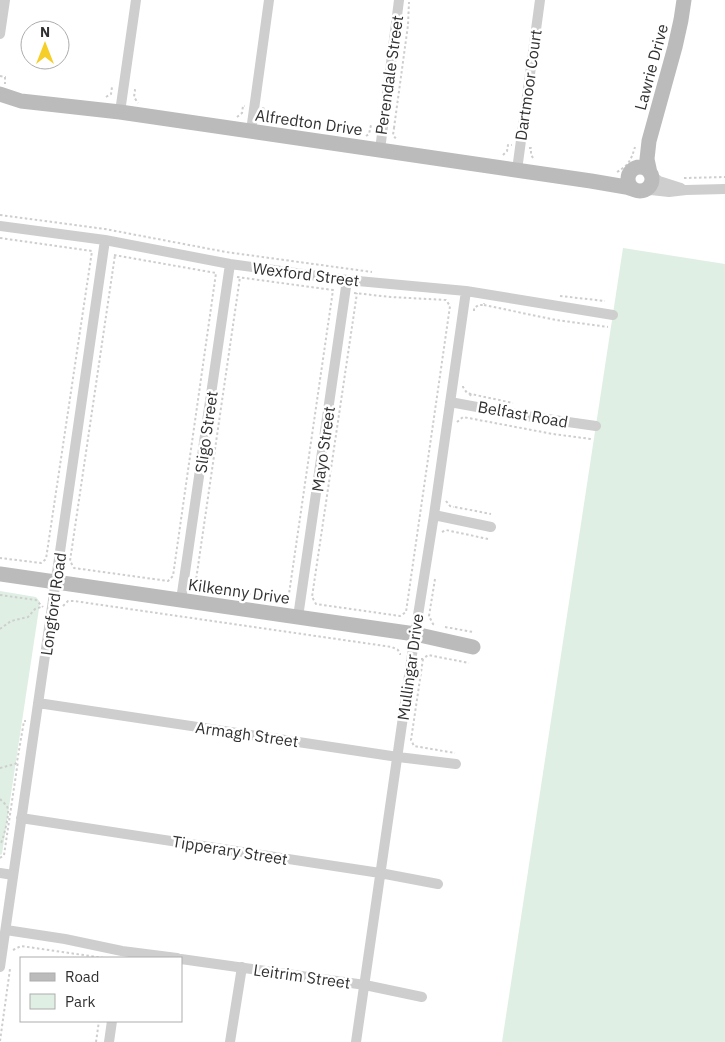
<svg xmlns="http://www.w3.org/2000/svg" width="725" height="1042" viewBox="0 0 725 1042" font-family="'IBM Plex Sans',sans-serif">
<rect width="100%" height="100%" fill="#fff"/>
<path fill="#dfefe4" d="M623 248 725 264V1042H502Z
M0 591 36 597 40 602 2 854 0 855Z"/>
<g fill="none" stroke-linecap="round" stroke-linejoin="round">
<path stroke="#cecece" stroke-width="2" stroke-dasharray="2.5 2.5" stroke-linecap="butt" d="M0 76 5 77V84
M134 90H135L134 97 138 103
M106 97 111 94 112 87H114
M262 108 266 109 265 116 269 121
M237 117 242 113 243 106H245
M393 128H394L393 135 397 140
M394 128 408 25 409 2
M366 136 369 134 371 125H373
M529 148H531V155L534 159
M503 155 507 151 508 145H512
M617 172C629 165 631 160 635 147
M684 178 725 177
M0 215 105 229 226 252 372 272
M0 238 92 251 46 559 41 563 0 558
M114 255 216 273 173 576 168 581 74 568 70 561 115 255
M237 277 333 290 289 594 284 599 200 586 196 580 240 277
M354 293 391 297 446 300 450 306 406 612 400 616 316 604 312 597 357 293
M560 296 605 301
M484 305 556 320 608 327
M474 311V308L479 305H484V303
M463 386V387L467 393 471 394
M470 396 471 394 513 403
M457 422 463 417 553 434 591 439
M446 501 450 506 454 507
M455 507 491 514
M442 532 446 530 488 539
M435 579 429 616 433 624 436 626
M0 595 36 600 43 607
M63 606 68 601H74L392 647 398 650 400 654H401
M445 627 473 632
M0 629 11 621 28 617 35 609 41 607
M421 659H423L428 655 469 663
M423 659 411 740 414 746 455 753
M0 768 15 764 17 762 24 721H26
M0 799C3 802 7 805 8 809 9 816 4 838 0 845
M0 858 4 855 18 761
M13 950 21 946 104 958
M0 1041 10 969
M96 1042 99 1021"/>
<path stroke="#cecece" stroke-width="10" d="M0 34 5 0
M120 112 136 0
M251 131 269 0
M380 150 399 0
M517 170 540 0
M651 175 659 181 681 188
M642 191 651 190 669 192 686 190 725 189
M0 226 105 240 230 264 347 280 466 291 613 315
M450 402 526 416 596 426
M434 515 491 527
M181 600 230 264
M298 617 347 280
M38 703 398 757 456 764
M21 818 380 873 438 884
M0 873 13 875
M6 930 65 939 122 951 177 958
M181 959 365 985 422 997
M0 967 105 240
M109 1042 112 1021
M230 1042 242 967
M356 1042 415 634 434 515 466 291"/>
<path stroke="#bbb" stroke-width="15" d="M0 94 21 101 120 112 591 181 626 187 635 190
M628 179a12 12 0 1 1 24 0a12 12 0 1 1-24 0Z
M650 173 647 159 649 141 675 47 681 20 684 0
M0 574 415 634 473 647"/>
</g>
<g text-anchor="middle" stroke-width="5" stroke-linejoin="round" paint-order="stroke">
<g font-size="16" fill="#313131" stroke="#fff">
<text transform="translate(651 67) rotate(-75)" y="6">Lawrie Drive</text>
<text transform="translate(389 75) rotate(-82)" y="6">Perendale Street</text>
<text transform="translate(528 85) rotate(-82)" y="6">Dartmoor Court</text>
<text transform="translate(309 122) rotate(8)" y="6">Alfredton Drive</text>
<text transform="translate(306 274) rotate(7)" y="6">Wexford Street</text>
<text transform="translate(523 414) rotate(10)" y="6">Belfast Road</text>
<text transform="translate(206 432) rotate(-82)" y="6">Sligo Street</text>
<text transform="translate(323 449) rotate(-82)" y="6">Mayo Street</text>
<text transform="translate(239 591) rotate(8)" y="6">Kilkenny Drive</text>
<text transform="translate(53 604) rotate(-82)" y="6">Longford Road</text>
<text transform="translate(410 667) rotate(-82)" y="6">Mullingar Drive</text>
<text transform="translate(247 734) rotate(8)" y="6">Armagh Street</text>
<text transform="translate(230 850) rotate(9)" y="6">Tipperary Street</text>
<text transform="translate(302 976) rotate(8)" y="6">Leitrim Street</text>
</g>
</g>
<rect x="20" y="957" width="162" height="65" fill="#ffffff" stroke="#adadad"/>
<rect x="30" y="973" width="25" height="8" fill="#bbbbbb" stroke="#adadad"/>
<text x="65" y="982" font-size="15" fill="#313131">Road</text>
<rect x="30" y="994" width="25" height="15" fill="#dfefe4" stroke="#adadad"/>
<text x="65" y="1007" font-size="15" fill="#313131">Park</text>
<g transform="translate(45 45)"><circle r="24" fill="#ffffff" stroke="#adadad"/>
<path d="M0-4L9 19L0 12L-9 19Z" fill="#f5ce27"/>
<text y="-8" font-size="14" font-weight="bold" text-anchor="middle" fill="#313131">N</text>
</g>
</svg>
